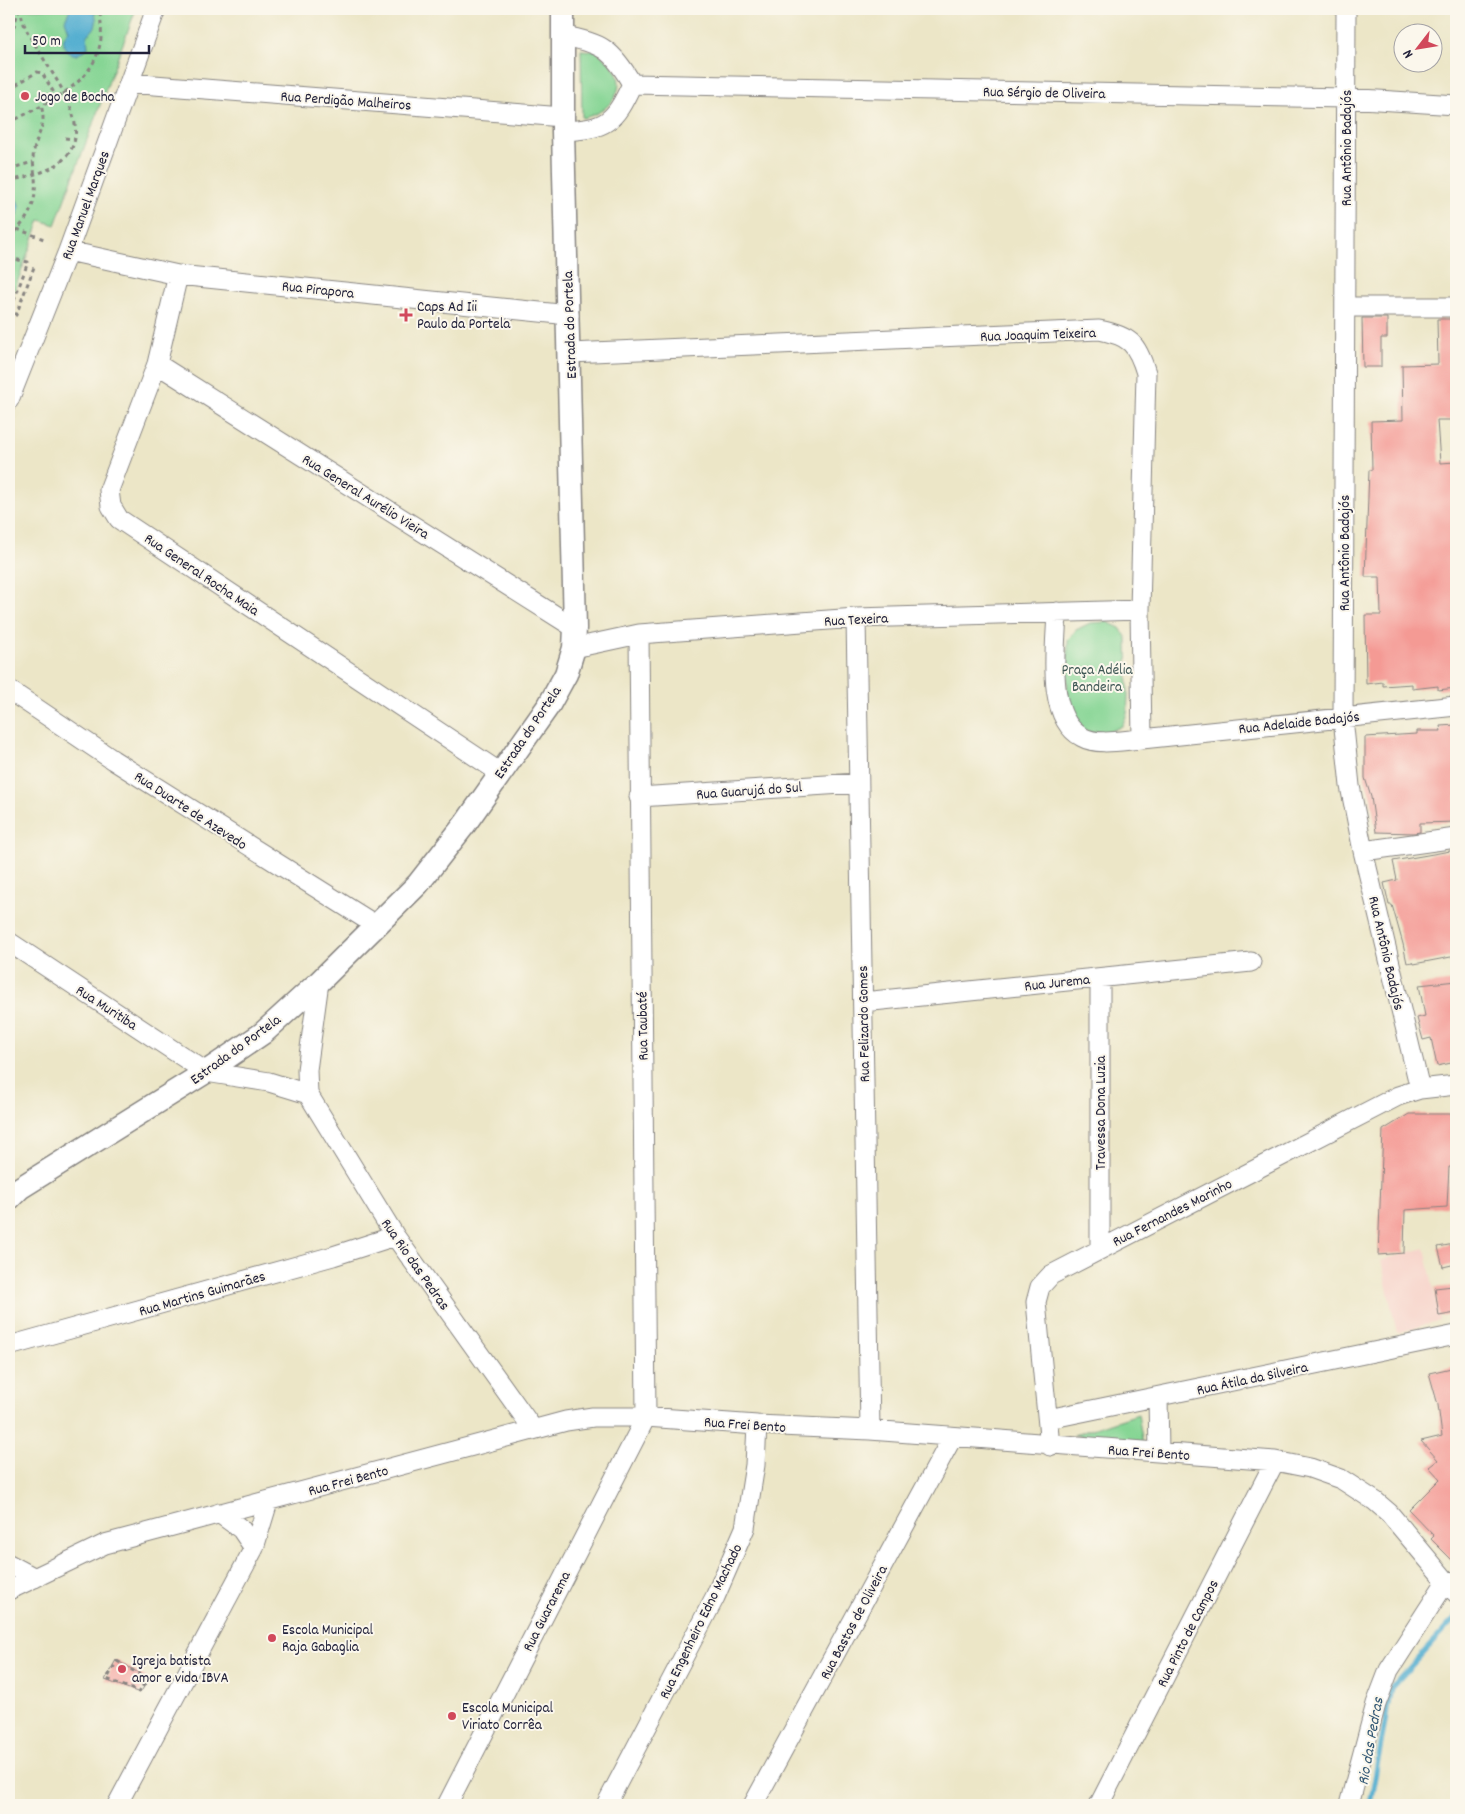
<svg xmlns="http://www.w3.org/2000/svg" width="1465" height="1814" viewBox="0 0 1465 1814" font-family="Dekko,sans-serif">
<rect width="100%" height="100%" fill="#fbf7ec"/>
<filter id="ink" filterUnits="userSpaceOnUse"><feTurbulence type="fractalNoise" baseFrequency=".02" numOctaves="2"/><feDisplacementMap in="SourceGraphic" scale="10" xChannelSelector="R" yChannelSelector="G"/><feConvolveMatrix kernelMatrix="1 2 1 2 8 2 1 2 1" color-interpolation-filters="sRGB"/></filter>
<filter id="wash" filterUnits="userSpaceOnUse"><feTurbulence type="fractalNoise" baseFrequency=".0096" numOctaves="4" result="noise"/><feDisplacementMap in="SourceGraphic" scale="20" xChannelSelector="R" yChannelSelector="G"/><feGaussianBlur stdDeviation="1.12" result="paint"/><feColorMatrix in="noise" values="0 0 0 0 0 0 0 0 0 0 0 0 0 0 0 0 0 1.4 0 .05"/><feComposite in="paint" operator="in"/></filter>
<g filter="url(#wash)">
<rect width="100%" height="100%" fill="#ece6c7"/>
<path fill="#f7d1c8" d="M1425 1248 1440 1320 1397 1333 1381 1260Z"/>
<path fill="#86d594" stroke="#547c68" d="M9 9H136L55 225 40 220 9 305Z
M581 50 597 51C602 57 610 62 614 68 630 92 604 115 582 118Z
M1107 622 1120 628 1127 638 1128 697 1127 714 1122 726C1105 735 1094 735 1077 728L1067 701 1068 640 1076 630 1090 623Z
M1138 1414 1143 1444 1074 1435Z"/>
<path fill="#52aed0" stroke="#3a6886" d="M70 9H93C98 19 98 28 87 35L88 48 77 55C63 53 59 40 69 31L65 20Z
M9 197 17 200 20 207 16 217 9 219Z"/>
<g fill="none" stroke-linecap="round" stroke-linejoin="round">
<path stroke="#52aed0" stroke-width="5" d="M1370 1805 1391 1688 1456 1617"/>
</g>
<g id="blocks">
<path fill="#f49a94" d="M1362 318H1387V338H1381V367H1363Z
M1437 319H1456V420H1437L1440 463 1456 462V688L1438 690V686L1412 689V684L1383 686V682L1366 684 1365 615H1381L1380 577H1365L1369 470H1372L1371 421 1403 420 1402 365 1438 364Z
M1456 725V822L1420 823V832L1414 833 1376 832 1371 797 1365 778V737L1417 734V731H1441L1440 726Z
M1456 850V956L1414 964 1413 962 1407 963 1403 944 1392 905H1389L1384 883 1397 880 1393 861Z
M1456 981V1062L1437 1066 1431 1038 1423 1040 1417 1018 1425 1016 1419 985Z
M1409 1114H1456V1167H1449L1447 1207 1405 1210 1404 1253 1378 1255 1383 1130Z
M1454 1244 1456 1264 1443 1267 1438 1247Z
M1453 1286 1456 1313 1439 1316 1435 1288Z
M1456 1367V1564L1431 1539 1434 1536 1409 1510 1440 1479 1429 1467 1438 1460 1421 1441 1442 1436 1438 1405 1429 1373Z
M116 1660 149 1679 140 1693 105 1680Z"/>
</g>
</g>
<g filter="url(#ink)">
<use href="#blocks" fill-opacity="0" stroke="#878481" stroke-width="1"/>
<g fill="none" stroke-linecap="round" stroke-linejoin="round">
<defs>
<path id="minor" d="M1346 9 1343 718 1350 786 1363 851 1420 1089
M562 36C601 42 613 50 632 84
M129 83 563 117
M632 84 1346 98 1456 105
M563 131C606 129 614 123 632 84
M68 251 178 275 569 315
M178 275 157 364 109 490 111 506 119 519 499 772
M1345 307H1456
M570 353 1099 330C1130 336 1137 343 1146 373L1140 610 1142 739
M157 364 575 628
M9 400 68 251 156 9
M1057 612C1056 647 1045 717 1082 737 1098 746 1124 740 1142 739L1456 706
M856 618 870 1430
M574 648 639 634 856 618 1140 610
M9 690 113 760 377 926
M639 797 858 783
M1363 851 1456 838
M9 942 206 1072 269 1082 308 1094
M1100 978V1248
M319 982 307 1070 308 1094 395 1236 533 1429
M863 1002 1251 962
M9 1346 333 1256 395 1236
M1158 1397 1159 1452
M1048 1419 1456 1335
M1050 1446 1036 1302 1040 1287 1051 1275 1398 1096 1420 1089 1456 1085
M219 1513 241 1529 254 1548
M9 1564 35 1578
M9 1590 105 1544 566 1421 593 1417H646L757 1425 870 1430 1275 1461 1310 1468 1341 1479 1375 1501 1389 1513 1456 1593
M117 1805 254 1548 268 1502
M447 1805 646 1417 639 634
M606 1805 715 1597 745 1528 755 1465 757 1425
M753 1805 952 1438
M1099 1805 1275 1461
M1349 1805 1376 1704 1389 1670 1447 1580"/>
<path id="major" d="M9 1199 20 1188 206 1072 263 1033 319 982 418 884 465 824 549 705 566 674 574 648 575 628 563 131V9"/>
</defs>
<use href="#minor" stroke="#878481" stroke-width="21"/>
<use href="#major" stroke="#878481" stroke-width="25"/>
<path stroke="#878481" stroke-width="3" stroke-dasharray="4 4" stroke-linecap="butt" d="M9 43 19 9
M9 89 37 72 42 73 56 96
M9 123C43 104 92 87 100 44 103 32 100 20 100 9
M65 138 74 139
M9 169 33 162
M9 181C25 177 46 173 59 163 99 133 56 81 39 51 31 38 21 24 21 9
M17 229 44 239
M9 238C29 218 37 206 35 177 34 168 32 159 34 150 38 131 47 126 41 105
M9 258 28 262 9 314
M9 315 12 318 16 315 34 267
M117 1661 147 1679 139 1692 107 1679Z"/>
<use href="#minor" stroke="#fff" stroke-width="19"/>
<use href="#major" stroke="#fff" stroke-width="22"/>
</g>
</g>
<g fill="#d1495b" stroke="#fbf7ec" stroke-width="2">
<circle cx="25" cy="96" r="5"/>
<path d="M403.5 307.5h5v5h5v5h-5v5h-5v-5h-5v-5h5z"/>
<circle cx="272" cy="1638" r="5"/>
<circle cx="122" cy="1669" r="5"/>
<circle cx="452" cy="1716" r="5"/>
</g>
<g text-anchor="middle" stroke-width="4" stroke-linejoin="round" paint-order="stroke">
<g font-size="15" fill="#22223b" stroke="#fbf7ec">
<text transform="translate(1044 92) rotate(1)" y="5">Rua Sérgio de Oliveira</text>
<text transform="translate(346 100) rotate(4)" y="5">Rua Perdigão Malheiros</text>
<text transform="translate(1346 148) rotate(-90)" y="5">Rua Antônio Badajós</text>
<text transform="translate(85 205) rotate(-70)" y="5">Rua Manuel Marques</text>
<text transform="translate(318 289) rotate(6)" y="5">Rua Pirapora</text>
<text transform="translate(569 325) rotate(-92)" y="5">Estrada do Portela</text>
<text transform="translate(1038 334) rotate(-2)" y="5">Rua Joaquim Teixeira</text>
<text transform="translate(366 496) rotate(32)" y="5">Rua General Aurélio Vieira</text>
<text transform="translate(1344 553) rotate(-90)" y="5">Rua Antônio Badajós</text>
<text transform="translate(202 574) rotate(34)" y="5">Rua General Rocha Maia</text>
<text transform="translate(856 619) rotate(-3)" y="5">Rua Texeira</text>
<text transform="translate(1299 722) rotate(-6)" y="5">Rua Adelaide Badajós</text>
<text transform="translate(527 732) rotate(-56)" y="5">Estrada do Portela</text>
<text transform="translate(749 790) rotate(-4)" y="5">Rua Guarujá do Sul</text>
<text transform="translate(191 810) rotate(33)" y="5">Rua Duarte de Azevedo</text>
<text transform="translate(1387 953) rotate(77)" y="5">Rua Antônio Badajós</text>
<text transform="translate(1057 982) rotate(-6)" y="5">Rua Jurema</text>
<text transform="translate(107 1007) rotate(33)" y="5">Rua Muritiba</text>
<text transform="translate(863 1024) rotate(-91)" y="5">Rua Felizardo Gomes</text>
<text transform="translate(642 1026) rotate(-91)" y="5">Rua Taubaté</text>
<text transform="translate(235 1049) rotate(-36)" y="5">Estrada do Portela</text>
<text transform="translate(1100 1113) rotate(-90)" y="5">Travessa Dona Luzia</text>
<text transform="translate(1172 1212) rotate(-27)" y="5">Rua Fernandes Marinho</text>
<text transform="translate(416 1264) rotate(55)" y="5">Rua Rio das Pedras</text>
<text transform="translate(202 1293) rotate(-16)" y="5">Rua Martins Guimarães</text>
<text transform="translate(1252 1378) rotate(-12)" y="5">Rua Átila da Silveira</text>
<text transform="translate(745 1424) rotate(4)" y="5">Rua Frei Bento</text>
<text transform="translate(1149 1452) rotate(4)" y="5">Rua Frei Bento</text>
<text transform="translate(348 1480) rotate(-15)" y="5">Rua Frei Bento</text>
<text transform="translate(546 1611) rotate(-63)" y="5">Rua Guararema</text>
<text transform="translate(700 1621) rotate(-64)" y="5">Rua Engenheiro Edno Machado</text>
<text transform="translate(853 1622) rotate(-62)" y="5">Rua Bastos de Oliveira</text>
<text transform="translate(1187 1633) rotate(-63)" y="5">Rua Pinto de Campos</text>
</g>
<g font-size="15" fill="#22223b" stroke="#fbf7ec" text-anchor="start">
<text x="35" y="101">Jogo de Bocha</text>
<text x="417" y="311">Caps Ad Iii<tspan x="417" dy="17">Paulo da Portela</tspan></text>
<text x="282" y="1634">Escola Municipal<tspan x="282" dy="17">Raja Gabaglia</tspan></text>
<text x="132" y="1665">Igreja batista<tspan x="132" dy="17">amor e vida IBVA</tspan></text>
<text x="462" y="1712">Escola Municipal<tspan x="462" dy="17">Viriato Corrêa</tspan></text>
</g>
<g font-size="15" fill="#405856" stroke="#fbf7ec">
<text x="1097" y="674">Praça Adélia<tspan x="1097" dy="17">Bandeira</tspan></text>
</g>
<g font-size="16" font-style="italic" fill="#355a77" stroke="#fbf7ec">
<text transform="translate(1369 1741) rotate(-80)" y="6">Rio das Pedras</text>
</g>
</g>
<rect width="1465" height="1814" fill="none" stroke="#fbf7ec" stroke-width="30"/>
<g transform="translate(1418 48) rotate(239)"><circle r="24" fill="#fbf7ec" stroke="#a4a2a5"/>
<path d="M0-4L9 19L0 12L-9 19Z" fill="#d1495b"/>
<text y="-8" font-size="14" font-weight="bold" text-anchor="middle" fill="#22223b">N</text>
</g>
<path d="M25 45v8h124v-8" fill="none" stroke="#22223b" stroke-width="2.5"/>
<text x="32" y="45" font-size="15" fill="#22223b" stroke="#fbf7ec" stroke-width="4" paint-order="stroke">50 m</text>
</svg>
